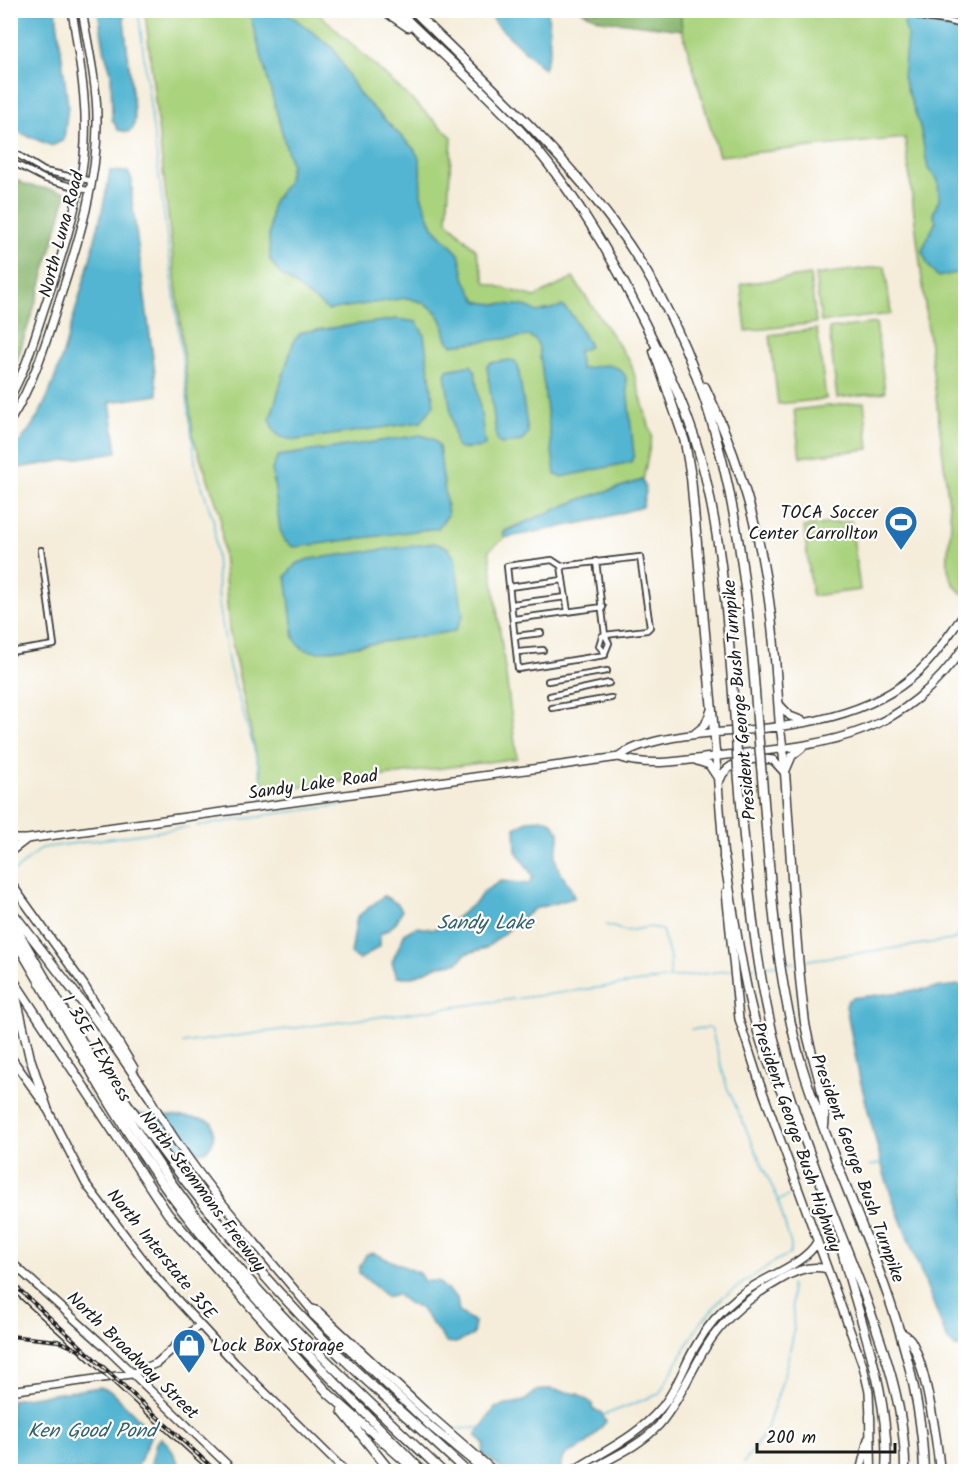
<svg xmlns="http://www.w3.org/2000/svg" width="976" height="1482" viewBox="0 0 976 1482" font-family="Kalam,sans-serif">
<rect width="100%" height="100%" fill="#fff"/>
<filter id="ink" filterUnits="userSpaceOnUse"><feTurbulence type="fractalNoise" baseFrequency=".0167" numOctaves="2"/><feDisplacementMap in="SourceGraphic" scale="12" xChannelSelector="R" yChannelSelector="G"/><feConvolveMatrix kernelMatrix="1 2 1 2 8 2 1 2 1" color-interpolation-filters="sRGB"/></filter>
<filter id="wash" filterUnits="userSpaceOnUse"><feTurbulence type="fractalNoise" baseFrequency=".008" numOctaves="4" result="noise"/><feDisplacementMap in="SourceGraphic" scale="24" xChannelSelector="R" yChannelSelector="G"/><feGaussianBlur stdDeviation="1.35" result="paint"/><feColorMatrix in="noise" values="0 0 0 0 0 0 0 0 0 0 0 0 0 0 0 0 0 1.4 0 .05"/><feComposite in="paint" operator="in"/></filter>
<g filter="url(#wash)">
<rect width="100%" height="100%" fill="#f5edda"/>
<path fill="#aad37e" stroke="#63784d" stroke-width="1.5" d="M145 11H316L452 137 447 221 476 250 486 283 535 297 573 278 631 363 652 436 643 480 581 499 514 527 503 532 505 538 489 550 517 758 264 792 229 630 220 513 193 437Z
M680 11H965V596C938 575 950 551 951 522L905 138 719 156 682 30Z
M885 266 891 314 821 322 815 275Z
M810 275 816 323 746 331 741 284Z
M876 323 885 392 837 398 829 329Z
M817 329 826 399 778 404 770 335Z
M864 402 869 449 800 457 794 410Z
M851 521 860 590 812 596 804 527Z"/>
<path fill="#87b56d" stroke="#526844" stroke-width="1.5" d="M581 11H680L682 30 601 20Z
M11 177 26 185 67 192 39 292 11 379Z"/>
<path fill="#52b5d1" stroke="#376876" stroke-width="1.5" d="M10 11H56L68 105 64 140 52 146 11 129Z
M98 11H123L135 119 133 129 128 132 118 130 112 119 111 72 105 54Z
M249 11H285L333 48 360 95 414 149 420 160 421 195 427 212 433 227 459 254 465 280 477 301C497 308 519 299 537 312L563 306 572 315 589 344V347L578 351 581 369C598 366 618 359 626 378L634 455 631 462 562 477 555 475 539 348 536 341 529 336 452 345C444 339 446 333 443 324 437 307 422 301 406 298L328 310 279 273 270 260 269 236 272 203 287 183 291 165Z
M489 11H548L550 50 544 69 496 24Z
M906 19 965 31V271L938 277 928 265 922 250 936 221 933 214 939 199 938 180 928 169 920 127 903 77 907 35 904 23Z
M110 171 128 172 132 180V201L158 395 110 402 117 452 11 469V451C50 414 62 356 77 305 90 261 102 217 110 171Z
M397 319 417 322 424 335 434 405 421 422 297 440C281 439 273 436 270 419L294 340 302 332Z
M509 360 515 361 518 366 528 433 522 441 501 444 497 441 487 366 490 363Z
M471 365 475 371 485 444 483 447 460 449 456 446 445 374 447 370Z
M421 435 433 439 439 446 448 515 438 528 303 546 293 547 285 541 280 530 272 469 278 456Z
M643 480 646 492 642 507 596 520 505 538 503 533 514 527 581 499Z
M434 543 447 547 455 558 463 616 455 631 318 652C305 651 301 649 294 638L286 576 296 564 309 559Z
M544 819 552 822 559 832C561 846 552 849 557 865 561 877 573 887 574 898L534 909 486 948 465 954 459 962 437 966 413 977H397L392 962 405 933 416 927 434 929 455 919 477 901 483 892 501 881 529 884 533 876 516 851 515 828 529 820Z
M384 896 398 904 402 910C397 924 393 927 380 934V946L359 960 351 954 357 917Z
M959 985 966 988V1347H955L948 1341 894 1203 884 1173 859 1075 846 1006 848 1000 852 998Z
M137 1114C151 1115 204 1116 212 1122 215 1134 215 1150 200 1152H147L129 1116Z
M373 1253 419 1273 424 1281H437L457 1298 459 1312 475 1322 473 1335 456 1343 446 1342 420 1308 408 1303 396 1294 387 1297 359 1273V1268L366 1255Z
M100 1387 111 1391 152 1432 136 1471H11V1400Z
M549 1389 578 1394 593 1404 592 1409 601 1412 606 1422C599 1429 592 1439 585 1445 571 1456 564 1446 560 1471H505L482 1453 484 1444 476 1435 495 1408 524 1401 538 1390Z
M161 1438 169 1445 183 1471H149L156 1443Z"/>
<g fill="none" stroke-linecap="round" stroke-linejoin="round">
<path stroke="#52b5d1" stroke-width="1.5" d="M138 10 196 468 214 522 219 603 229 666 261 772 262 800
M265 815 350 804
M197 826 265 816
M15 871 42 848 190 827
M606 925 626 931 651 927 662 930 670 958V978
M802 961 952 940 959 936 966 920
M784 964 795 962
M764 966 777 965
M746 969 756 967
M691 1029 711 1028 727 1087 778 1200
M183 1043 732 970
M869 1166 882 1163
M604 1415 659 1394 698 1326 723 1297 775 1261 790 1254 791 1245 778 1201 788 1196
M450 1429 481 1428
M744 1463 766 1431 783 1379 794 1332 791 1285"/>
</g>
</g>
<g filter="url(#ink)">
<g fill="none" stroke-linecap="round" stroke-linejoin="round">
<defs>
<path id="street" d="M907 10C924 23 948 17 966 27
M10 150 44 171 92 181
M10 161 45 179 90 191
M596 561 605 635 609 643 605 653 599 646 602 636 605 635 647 630 650 627 640 557 561 566 552 560 507 566 518 669 605 655
M561 566 568 612
M509 587 563 580
M512 604 566 597
M514 619 603 607
M516 636 541 633
M10 652 54 645 41 550
M517 652 543 650
M548 681 607 671
M550 696 609 683
M552 708 611 698"/>
<path id="secondary" d="M10 397C27 368 35 335 46 303 62 255 78 207 84 156 89 108 79 58 72 10
M10 421C34 383 47 340 60 298 79 240 98 180 97 119 97 83 88 46 82 10
M779 704 790 716 803 721
M780 726 783 748
M714 733 724 860
M694 734 705 725 711 710
M619 757C638 741 685 735 710 733 777 728 856 723 910 679 933 661 948 635 966 612
M697 761 709 765 717 777
M786 770 792 756 802 748
M720 780C727 760 754 757 773 760L784 772
M10 839H27L619 757C648 768 688 760 719 756 825 744 900 741 966 644
M10 852 27 839
M10 882 84 985 134 1068
M726 892 739 1019 759 1081 863 1366 869 1392 870 1419
M10 1056 47 1108 86 1184 158 1279 235 1363 346 1472
M146 1091C189 1171 253 1239 310 1308L318 1311 425 1411 495 1472
M10 1261 102 1344 235 1472
M310 1308 313 1315 431 1427 486 1472
M10 1391 131 1374 157 1363 199 1325
M571 1472C603 1451 636 1438 661 1408 677 1390 684 1365 697 1344 707 1326 723 1309 739 1296 762 1277 804 1266 817 1242
M586 1472C611 1458 640 1446 659 1425 679 1401 690 1373 706 1347 724 1318 751 1296 780 1280 794 1271 810 1264 827 1269
M860 1472 868 1439"/>
<path id="highway" d="M383 10 408 27
M397 10C444 57 496 100 538 151 580 202 612 257 641 316 667 367 692 419 705 475 724 556 729 639 735 722
M413 10C483 80 557 146 615 225 724 372 745 543 757 719
M654 351 685 442 691 477 714 733
M705 387C732 443 755 513 765 575 774 625 776 676 780 726
M783 748C791 840 793 932 805 1023 810 1056 828 1093 824 1126
M761 766C770 866 773 969 802 1066 843 1200 921 1330 924 1472
M738 769C748 884 755 989 791 1100 812 1165 839 1228 863 1291 884 1349 906 1409 905 1472
M724 857C739 941 746 1031 789 1106
M10 909 99 1024 149 1096
M10 918C75 1028 134 1140 214 1239 283 1323 364 1397 443 1472
M10 932C63 1019 109 1111 169 1193 244 1294 335 1382 423 1472
M10 975 168 1214 329 1394 416 1471
M10 983 17 1001 30 1058 47 1108
M110 1079C168 1162 231 1242 301 1316 352 1371 412 1420 467 1472
M841 1247C859 1321 891 1394 886 1472
M900 1332C904 1335 909 1337 911 1341 926 1367 937 1440 940 1472
M342 1411 391 1472
M870 1416 871 1472"/>
</defs>
<use href="#street" stroke="#3d3b38" stroke-width="8"/>
<use href="#secondary" stroke="#3d3b38" stroke-width="10"/>
<use href="#highway" stroke="#3d3b38" stroke-width="11"/>
<use href="#street" stroke="#fff" stroke-width="4.5"/>
<use href="#secondary" stroke="#fff" stroke-width="7"/>
<use href="#highway" stroke="#fff" stroke-width="8"/>
<path stroke="#1c1c1c" stroke-width="1.5" d="M10 1289 210 1472"/>
<defs>
<path id="rail" d="M10 1281 217 1472
M10 1336 58 1341 81 1351"/>
</defs>
<use href="#rail" stroke="#1c1c1c" stroke-width="4"/>
<use href="#rail" stroke="#fff" stroke-width="1.5" stroke-dasharray="4.5" stroke-linecap="butt"/>
<defs>
<path id="highway-bridge" d="M757 719 761 766
M735 722 738 769"/>
</defs>
<use href="#highway-bridge" stroke="#3d3b38" stroke-width="11" stroke-linecap="butt"/>
<use href="#highway-bridge" stroke="#fff" stroke-width="8"/>
</g>
</g>
<defs>
<symbol id="stadium-pin" viewBox="-11 -11 22 30"><path d="M0 17L-7.5 6A9.5 9.5 0 1 1 7.5 6Z" fill="#1f6fb2" stroke="#fff"/><path d="M0-5a6.5 5 0 1 0 0 10a6.5 5 0 1 0 0-10ZM-3.5-1.8h7v3.6h-7Z" fill="#fff"/></symbol>
<symbol id="shop-pin" viewBox="-11 -11 22 30"><path d="M0 17L-7.5 6A9.5 9.5 0 1 1 7.5 6Z" fill="#1f6fb2" stroke="#fff"/><path d="M-5-2.5h2.3a2.7 3.5 0 0 1 5.4 0H5L5.5 6h-11ZM-1.5-2.5h3a1.5 2.3 0 0 0-3 0Z" fill="#fff"/></symbol>
</defs>
<g fill-rule="evenodd">
<use href="#stadium-pin" x="882" y="503" width="38" height="52"/>
<use href="#shop-pin" x="170" y="1326" width="38" height="52"/>
</g>
<g text-anchor="middle" stroke-width="4.5" stroke-linejoin="round" paint-order="stroke">
<g font-size="18" fill="#1c1c1c" stroke="#fff">
<text transform="translate(61 234) rotate(-75)" y="6">North Luna Road</text>
<text transform="translate(739 700) rotate(-95)" y="6">President George Bush Turnpike</text>
<text transform="translate(313 784) rotate(-8)" y="6">Sandy Lake Road</text>
<text transform="translate(97 1048) rotate(60)" y="6">I 35E TEXpress</text>
<text transform="translate(797 1137) rotate(71)" y="6">President George Bush Highway</text>
<text transform="translate(858 1168) rotate(70)" y="6">President George Bush Turnpike</text>
<text transform="translate(203 1191) rotate(53)" y="6">North Stemmons Freeway</text>
<text transform="translate(162 1254) rotate(51)" y="6">North Interstate 35E</text>
<text transform="translate(133 1355) rotate(44)" y="6">North Broadway Street</text>
</g>
<g font-size="18" fill="#1c1c1c" stroke="#fff" text-anchor="end">
<text x="878" y="518">TOCA Soccer<tspan x="878" dy="21">Center Carrollton</tspan></text>
<text x="212" y="1351" text-anchor="start">Lock Box Storage</text>
</g>
<g font-size="20" font-style="italic" fill="#34616d" stroke="#fff">
<text x="485" y="929">Sandy Lake</text>
<text x="92" y="1437">Ken Good Pond</text>
</g>
</g>
<rect width="976" height="1482" fill="none" stroke="#fff" stroke-width="36"/>
<path d="M757 1443v9h138v-9" fill="none" stroke="#1c1c1c" stroke-width="3"/>
<text x="766" y="1443" font-size="18" fill="#1c1c1c" stroke="#ffffff" stroke-width="4.5" paint-order="stroke">200 m</text>
</svg>
